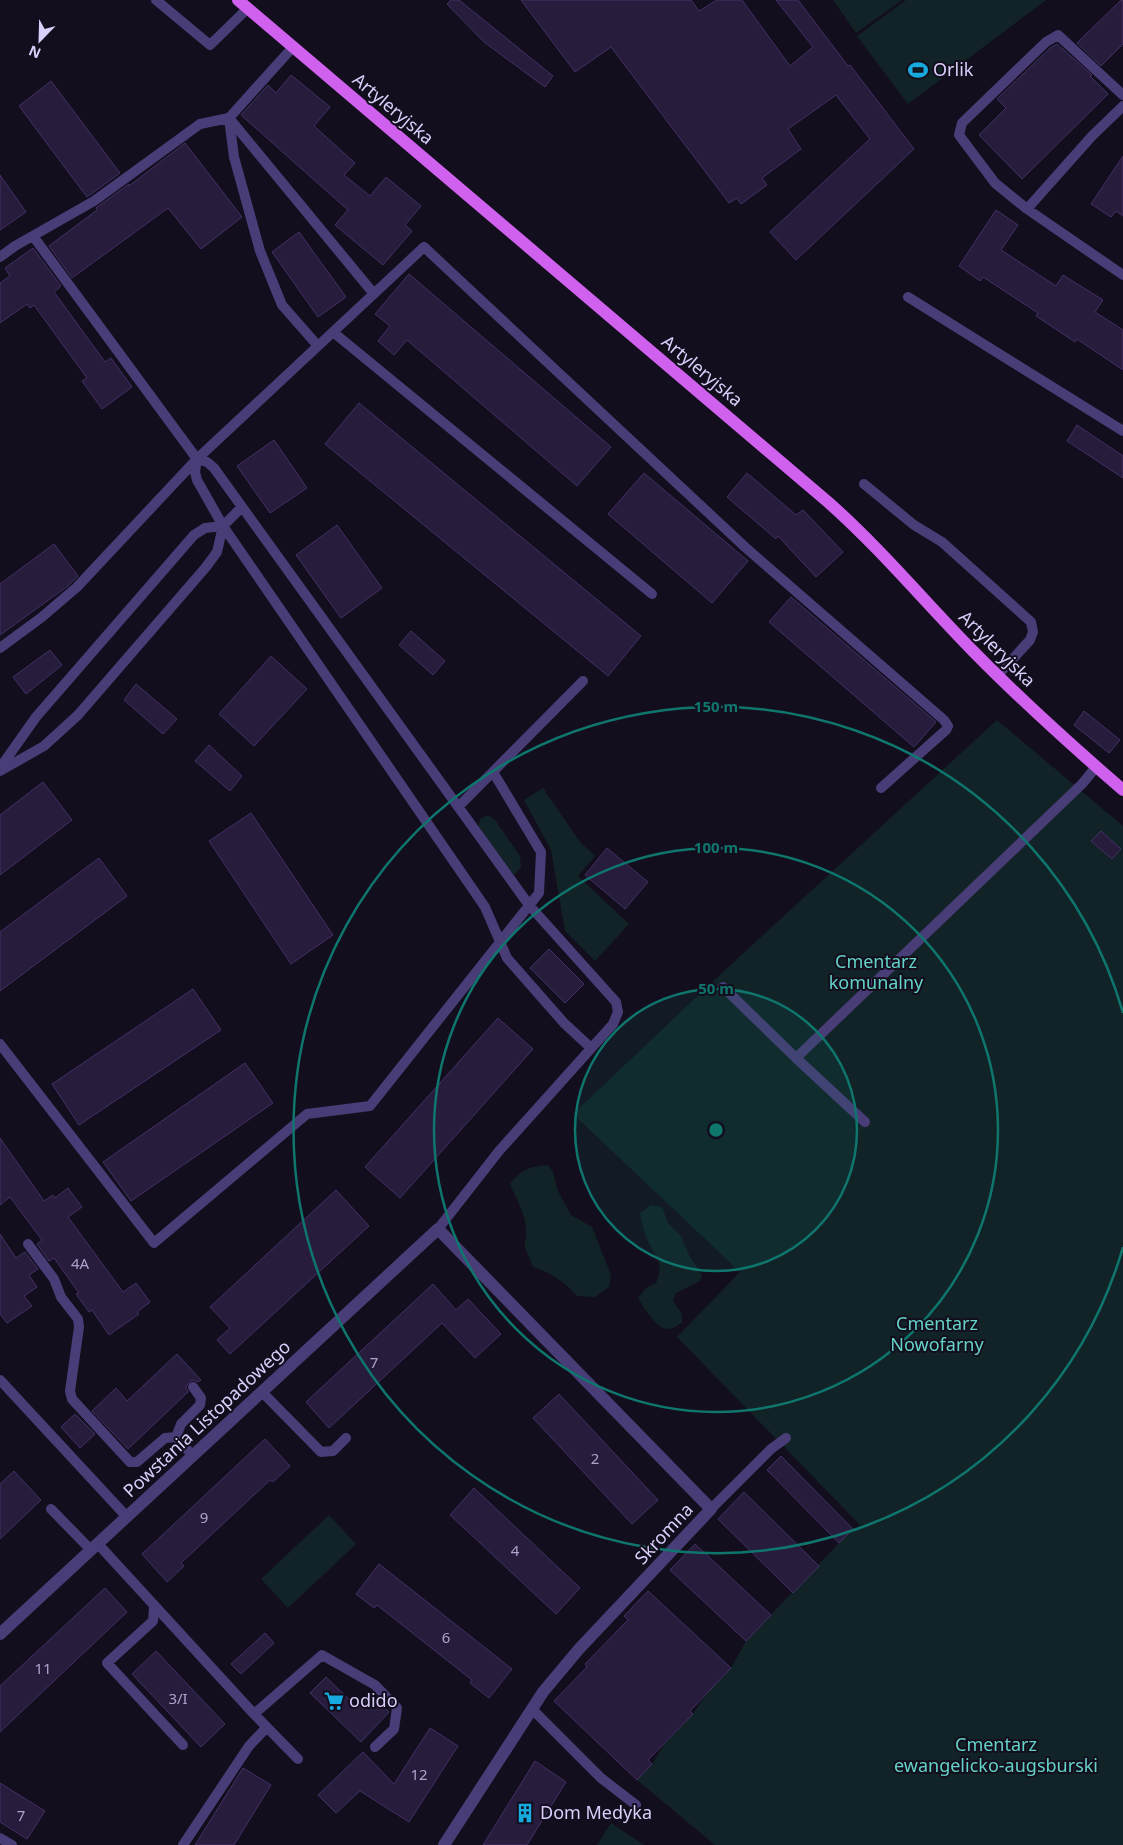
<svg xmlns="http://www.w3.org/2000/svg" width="1123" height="1845" viewBox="0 0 1123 1845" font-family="'Noto Sans',sans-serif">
<rect width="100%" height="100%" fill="#130e1d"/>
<path fill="#112326" d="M833 0H902L856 33Z
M906 0H1046L908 104 857 36Z
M997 720 1123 826V1845H715L637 1780 652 1764 665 1743 693 1714 707 1693 731 1668 746 1641 839 1543 853 1529 860 1525 677 1337 740 1272 573 1114 724 971Z
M543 788 580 842 595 856 578 876 629 924 595 961 565 931 551 850 524 800Z
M488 815 495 820 520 856 521 867 515 875 511 873 478 829 480 819Z
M548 1165 553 1172 558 1191 571 1215 592 1227 611 1275 609 1287 595 1297 577 1296C564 1281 551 1273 533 1267L524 1245C532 1225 518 1203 510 1184 521 1170 530 1166 548 1165Z
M651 1205 662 1207 668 1223 681 1236 689 1255 702 1275 700 1281 676 1293 673 1301 682 1314V1323C678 1325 673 1329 668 1329 656 1329 644 1307 638 1298L646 1288 656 1283C664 1265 657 1259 649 1243 644 1233 642 1224 640 1213Z
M329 1515 356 1544 288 1608 261 1579Z
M611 1823 644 1845H597Z"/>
<path fill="#271c3c" stroke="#433065" d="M451 0H459L553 76 545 87 484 42 447 4Z
M521 0H691L699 11 717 0H742L790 66 813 47 776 0H798L848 66 850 65 914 149 796 260 770 232 870 139 836 95 788 129 801 149 762 178 767 185 741 204 737 198 729 203 611 47 575 72Z
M1121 0H1123V44L1101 66 1077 43Z
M1057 44 1092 75 1090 76 1108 94 1022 179 979 135 1006 108 997 99 1050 48Z
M291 75 330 107 314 126 355 163 344 175 370 196 386 177 421 206 405 225 412 231 383 265 335 225 348 210 241 115 268 85 276 93Z
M51 81 120 173 87 197 19 106Z
M185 143 242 217 201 249 168 208 72 278 49 246 97 210 96 208 129 184V186Z
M1123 156V216L1116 211 1111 217 1091 204Z
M0 175 26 212 0 230Z
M996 210 1018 225 1001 250 1056 286 1063 275 1103 300 1095 312 1123 330V370L1077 339 1075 342 1036 316 1038 313 983 277 980 281 959 266Z
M299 232 346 297 318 317 272 252Z
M33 248 61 286 54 292 105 362 111 358 132 387 102 409 82 381 87 378 34 305 30 308 27 304 0 323V283L10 276 5 268Z
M409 274 611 447 577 486 407 340 394 355 378 341 390 326 375 314Z
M359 403 641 636 608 676 325 444Z
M1077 425 1123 456V478L1067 441Z
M274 440 307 488 270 513 237 466Z
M644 473 748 561 712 603 608 514Z
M747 473 796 515 803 510 843 552 816 577 778 536 776 539 727 497Z
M337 525 382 588 341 618 296 555Z
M54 544 78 576 68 586 0 635V584Z
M791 597 936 722 914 747 769 622Z
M411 631 445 661 433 675 399 645Z
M50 650 62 665 26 694 13 677Z
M271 656 307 689 254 746 219 714Z
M136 684 177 719 163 734 124 700Z
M1084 711 1120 740 1109 753 1074 725Z
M209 745 242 776 230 791 195 761Z
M43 782 72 820 0 875V815Z
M251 813 333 935 291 964 209 841Z
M1101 831 1121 849 1112 859 1091 841Z
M607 848 648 882 625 909 585 875Z
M99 858 127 896 0 991V932Z
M549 949 584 984 565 1003 530 968Z
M193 989 221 1030 79 1125 52 1084Z
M498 1018 533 1049 400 1198 365 1167Z
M245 1063 273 1103 131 1201 103 1162Z
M0 1138 44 1201 53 1195 55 1198 68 1188 82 1207 68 1217 123 1292 136 1283 150 1302 137 1312 139 1314 109 1335 92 1310 89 1312 76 1294 79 1293 54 1258 49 1261 37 1244 42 1240 10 1197 0 1205Z
M336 1190 369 1226 230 1354 217 1340 230 1328 210 1307Z
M0 1234 16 1258 25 1252 38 1269 29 1275 37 1287 24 1296 32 1306 7 1323 0 1314Z
M433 1284 456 1310 468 1299 501 1334 475 1358 442 1323 329 1428 306 1402Z
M177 1354 201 1380 198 1382 193 1380 189 1382 186 1387 188 1392 128 1449 92 1411 116 1388 127 1401Z
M559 1394 658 1500 632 1524 533 1418Z
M75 1414 95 1434 80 1448 61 1427Z
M265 1439 290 1466 273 1482 270 1480 181 1563 184 1566 167 1582 142 1554Z
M781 1456 853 1529 839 1543 767 1470Z
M14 1471 41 1500 0 1539V1484Z
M474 1488 580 1588 556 1614 450 1515Z
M744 1492 819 1566 793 1593 718 1519Z
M695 1544 771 1615 746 1641 670 1570Z
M379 1564 512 1669 489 1698 470 1683 472 1680 377 1605 374 1608 356 1594Z
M105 1588 127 1612 0 1732V1686Z
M648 1591 731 1668 690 1711 693 1714 648 1760 652 1764 637 1780 554 1701 587 1667 585 1664 628 1620 624 1616Z
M265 1633 274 1643 241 1674 231 1664Z
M156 1651 225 1724 201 1747 132 1674Z
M326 1677 358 1708 371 1695 389 1712 361 1742 310 1693Z
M430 1728 458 1746 409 1822 360 1791 336 1813 318 1795 363 1752 394 1784Z
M535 1761 566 1782 527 1845H483Z
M243 1768 271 1785 234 1845H195Z
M0 1783 45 1811 27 1839 0 1822Z"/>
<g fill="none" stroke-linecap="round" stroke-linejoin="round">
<path stroke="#493d77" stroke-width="10" d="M156 0 210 45 247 9
M293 47 229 118 234 157 260 251 282 305 318 346
M1123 95 1058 35 1046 42 962 123 959 135 995 183 1027 209 1123 275
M1027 209 1092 136 1123 106
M33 236 197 459 207 462 214 468 529 905 616 1002 618 1012 613 1024 499 1151 438 1229
M0 257 15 246 94 201 200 124 229 118 374 294
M908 297 1123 431
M333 332 652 594
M197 459 195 472 197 480 223 526 485 907 507 958 564 1023 591 1048
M864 484 914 525 942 542 1031 622 1033 632 1030 640 997 676
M0 648 42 617 77 587 197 459 424 247 745 547 944 720 948 726 946 730 881 788
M0 768 36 717 194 535 205 528 223 526
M0 771 44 746 78 715 206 567 217 552 223 526 242 507
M458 807 583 681
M723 987 796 1058 1082 784 1096 767
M0 1044 154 1243 307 1114 370 1106 539 893 541 852 493 772
M796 1058 865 1122
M28 1244 54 1279 61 1297 78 1319 79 1327 70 1391 72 1399 130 1462H137L165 1438 176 1437 193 1456
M0 1380 127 1517
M262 1392 321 1452 333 1451 346 1438
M176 1437 181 1424 200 1405 201 1398 193 1387
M51 1509 91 1550
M711 1509 771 1449 786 1438
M98 1544 254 1714 298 1759
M154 1607 153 1621 107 1663 183 1745
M532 1709 601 1778 636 1805
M254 1714 322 1655 375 1685 397 1708 394 1729 375 1747
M0 1838 12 1845
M183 1845 249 1746 266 1728"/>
<path stroke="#493d77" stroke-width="12" d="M0 1634 438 1229 711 1509 579 1649 543 1692 444 1845"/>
<path stroke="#d061ef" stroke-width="12" d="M238 0 828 502C880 548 924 601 972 650 1020 699 1071 745 1123 790"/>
</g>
<circle cx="716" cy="1130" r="141" fill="#0f766e" fill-opacity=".12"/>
<g fill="none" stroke="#0f766e" stroke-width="2.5">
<circle cx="716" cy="1130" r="141"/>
<circle cx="716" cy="1130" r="282"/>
<path d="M1123 1247A423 423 0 1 1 1123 1013"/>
</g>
<defs>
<symbol id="stadium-bare" viewBox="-9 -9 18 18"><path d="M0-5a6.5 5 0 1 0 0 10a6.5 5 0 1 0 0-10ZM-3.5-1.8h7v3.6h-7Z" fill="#17aade" stroke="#130e1d" stroke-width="2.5" paint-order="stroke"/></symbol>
<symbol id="supermarket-bare" viewBox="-9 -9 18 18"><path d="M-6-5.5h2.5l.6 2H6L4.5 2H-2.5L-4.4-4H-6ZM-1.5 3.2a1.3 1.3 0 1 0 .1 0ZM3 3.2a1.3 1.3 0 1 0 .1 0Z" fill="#17aade" stroke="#130e1d" stroke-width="2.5" paint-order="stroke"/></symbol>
<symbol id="building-bare" viewBox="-9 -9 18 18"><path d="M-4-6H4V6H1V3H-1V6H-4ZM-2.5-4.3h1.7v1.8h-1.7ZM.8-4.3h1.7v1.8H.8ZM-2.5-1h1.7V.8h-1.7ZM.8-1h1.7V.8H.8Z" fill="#17aade" stroke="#130e1d" stroke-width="2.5" paint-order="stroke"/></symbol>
</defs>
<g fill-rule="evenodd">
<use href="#stadium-bare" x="904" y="56" width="28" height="28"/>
<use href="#supermarket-bare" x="320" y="1687" width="28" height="28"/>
<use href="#building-bare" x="511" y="1799" width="28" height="28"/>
</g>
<g text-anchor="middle" stroke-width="4" stroke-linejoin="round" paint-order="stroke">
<g font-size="15" fill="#ada2ca">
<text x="80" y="1269">4A</text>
<text x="374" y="1368">7</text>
<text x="595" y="1464">2</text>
<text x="204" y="1523">9</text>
<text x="515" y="1556">4</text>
<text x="446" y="1643">6</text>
<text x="43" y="1674">11</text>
<text x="178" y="1704">3/I</text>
<text x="419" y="1780">12</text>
<text x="21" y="1821">7</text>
</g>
<g font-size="18" fill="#dacefa" stroke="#130e1d" text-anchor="start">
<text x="933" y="76">Orlik</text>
<text x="349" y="1707">odido</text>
<text x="540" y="1819">Dom Medyka</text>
</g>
<g font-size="18" fill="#dacefa" stroke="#130e1d">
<text transform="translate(393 109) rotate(40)" y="6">Artyleryjska</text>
<text transform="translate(702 371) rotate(40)" y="6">Artyleryjska</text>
<text transform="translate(997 649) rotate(45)" y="6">Artyleryjska</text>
<text transform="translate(207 1419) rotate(-43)" y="6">Powstania Listopadowego</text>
<text transform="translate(664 1534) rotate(-47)" y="6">Skromna</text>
</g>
<g font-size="18" fill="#63d2c7" stroke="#130e1d">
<text x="876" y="968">Cmentarz<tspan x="876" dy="21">komunalny</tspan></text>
<text x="937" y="1330">Cmentarz<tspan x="937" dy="21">Nowofarny</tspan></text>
<text x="996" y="1751">Cmentarz<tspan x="996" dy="21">ewangelicko-augsburski</tspan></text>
</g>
</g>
<circle cx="716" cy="1130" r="8" fill="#0f766e" stroke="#130e1d" stroke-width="2.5"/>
<g font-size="15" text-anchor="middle" font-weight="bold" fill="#0f766e" stroke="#130e1d" stroke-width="4" stroke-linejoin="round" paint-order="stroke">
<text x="716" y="712">150 m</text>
<text x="716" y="853">100 m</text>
<text x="716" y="994">50 m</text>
</g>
<g transform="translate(40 40) rotate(203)" stroke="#130e1d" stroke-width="4" paint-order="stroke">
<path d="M0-4L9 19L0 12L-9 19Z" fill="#dacefa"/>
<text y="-8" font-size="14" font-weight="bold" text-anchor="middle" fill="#dacefa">N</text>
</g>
</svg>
